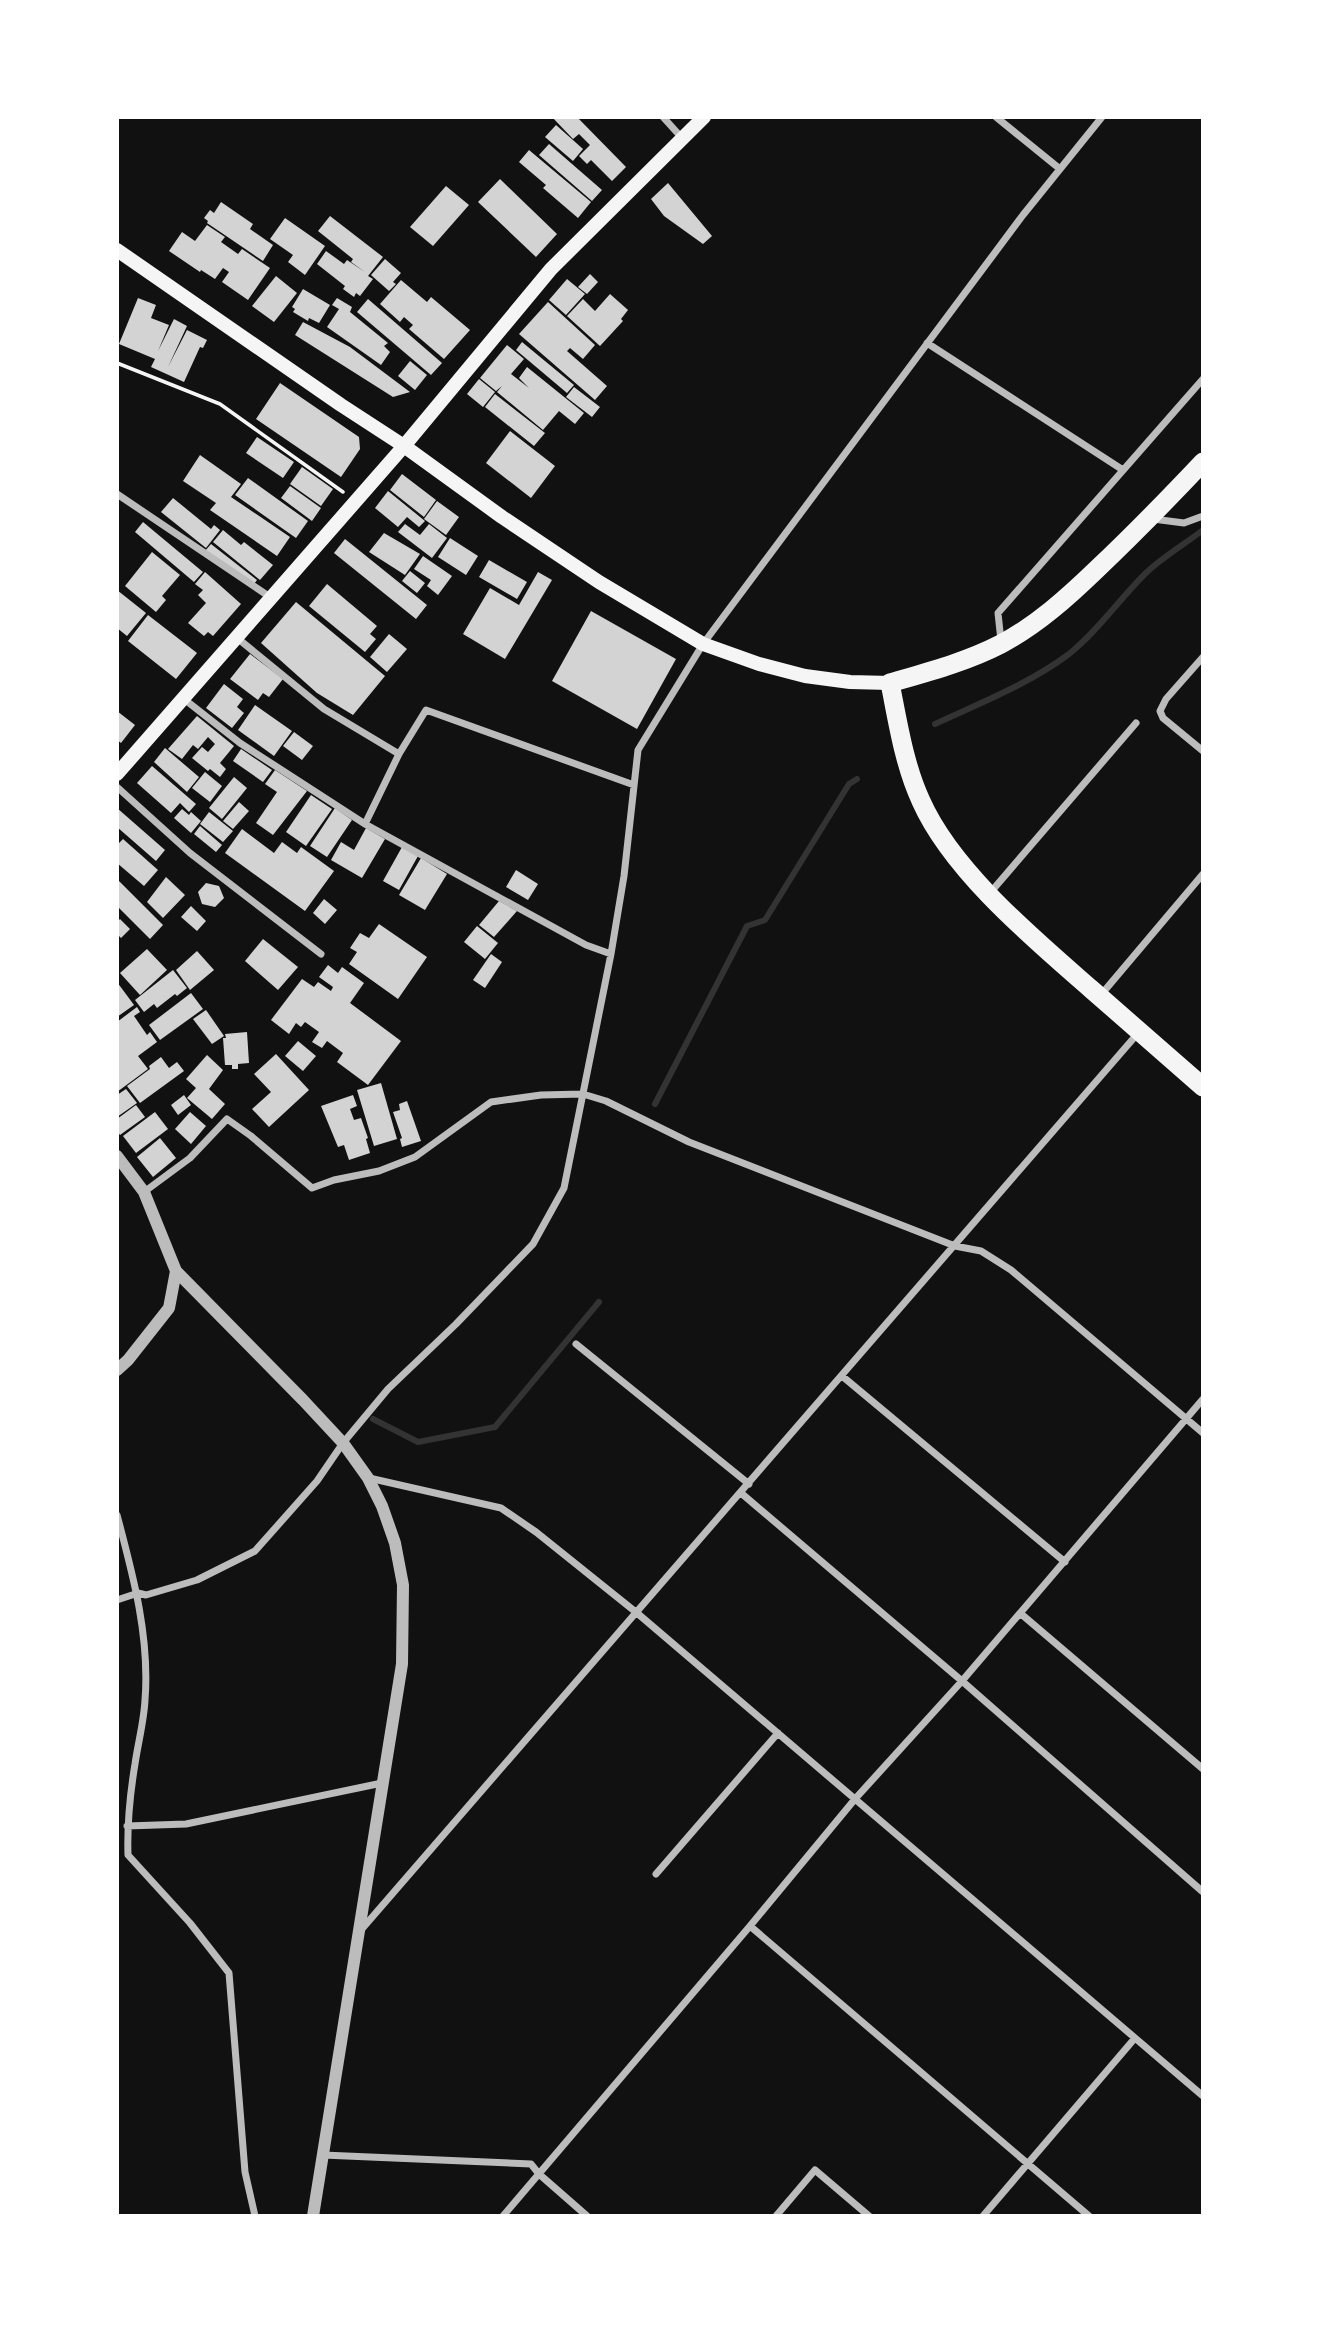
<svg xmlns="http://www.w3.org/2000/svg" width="1320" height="2333" viewBox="0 0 1320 2333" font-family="Spectral,serif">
<rect width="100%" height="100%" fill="#111"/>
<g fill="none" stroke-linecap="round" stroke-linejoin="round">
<path stroke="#333" stroke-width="6" d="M935 724C980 703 1029 684 1069 654 1099 630 1120 598 1147 572 1164 556 1185 544 1203 530
M655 1104 747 926 765 920 849 784 857 779
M373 1419 418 1442 495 1427 599 1302"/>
</g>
<path fill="#d3d3d3" d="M552 117H577L626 167 612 181 591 160 587 164 579 156 590 145 579 134 573 139Z
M556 125 583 149 573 161 545 137Z
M549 144 602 190 592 201 539 155Z
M529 150 591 202 578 218 543 188 546 185 519 162Z
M500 179 557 234 536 257 478 202Z
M668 183 712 236 703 244 664 216 651 199Z
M446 186 469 205 433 246 410 227Z
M221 202 253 224 250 229 273 245 263 261 207 223 208 221 204 218 210 210 214 213Z
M330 216 383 257 368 276 373 279 360 296 356 293 354 297 343 289 345 286 317 264 326 251 344 264 347 260 365 272 351 262 353 259 318 231Z
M285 218 325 246 305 275 288 262 293 255 270 239Z
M207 225 225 237 221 242 238 254 242 249 270 268 248 300 222 282 229 272 223 268 215 279 201 270 200 272 169 251 182 232 195 241Z
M385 259 401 273 393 282 396 284 389 291 371 275Z
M590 274 598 282 587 294 578 287Z
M276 276 297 293 274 322 252 306Z
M567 279 585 294 566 315 549 300Z
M401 280 427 302 431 297 470 330 444 359 409 329 413 325 404 317 400 322 380 304Z
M303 289 330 305 319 323 309 318 308 321 293 312 295 309 292 307Z
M610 294 628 310 621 319 623 321 600 346 567 316 583 299 595 311Z
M138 298 156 305 151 318 169 325 158 351 174 319 187 326 168 367 187 330 207 340 203 348 200 347 184 382 151 367 155 359 119 344Z
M337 298 352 307 350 312 388 343 384 346 390 352 381 365 327 327 339 309 332 305Z
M368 299 442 363 431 375 357 312Z
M548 302 595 345 583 359 570 348 567 351 607 386 595 400 519 334Z
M303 322 350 347 410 392 393 397 295 335Z
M522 342 574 385 567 393 516 350Z
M507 345 524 359 511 374 529 388 519 378 527 367 584 413 575 424 559 411 543 430 497 392 502 386 496 391 480 378Z
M410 361 427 375 415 390 398 376Z
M479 379 495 392 483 407 467 394Z
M280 383 359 437 360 449 341 477 256 419Z
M574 387 600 407 592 417 566 397Z
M495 394 545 433 534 446 485 407Z
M510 431 555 466 531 498 486 463Z
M257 437 294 462 283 478 246 453Z
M200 455 241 484 231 497 290 537 277 556 210 510 216 503 183 481Z
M302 467 333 489 321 506 290 484Z
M402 474 436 500 424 517 390 490Z
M248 478 308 521 296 538 235 495Z
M290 486 321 508 312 521 281 498Z
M388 491 425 521 419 527 407 517 398 527 375 508Z
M173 498 211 529 214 525 220 530 206 548 161 512Z
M437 501 459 517 446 535 424 519Z
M143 522 203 572 194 582 135 532Z
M405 524 420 535 429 524 447 538 432 558 398 532Z
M223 530 241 545 244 542 273 565 260 580 213 542Z
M384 533 420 554 405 575 369 552Z
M450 538 478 556 466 575 438 557Z
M345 539 427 605 416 619 334 553Z
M211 544 257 580 251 588 205 551Z
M152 552 180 575 162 596 166 600 156 612 125 586Z
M423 556 452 576 438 595 427 586 431 580 414 569Z
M489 560 527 582 517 599 479 577Z
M410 571 425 583 417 593 402 581Z
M205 572 241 604 213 636 208 632 204 636 188 623 206 603 198 595 203 590 195 584Z
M538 572 552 580 505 659 463 634 490 588 519 605Z
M327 584 377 626 370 634 376 639 365 652 309 606Z
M117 590 146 613 127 636 117 628Z
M296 602 385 676 353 715 317 693 261 643Z
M591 611 676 659 637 729 552 681Z
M148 615 197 653 176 679 128 641Z
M389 634 407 649 387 672 370 657Z
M250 654 283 679 269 697 263 693 258 700 230 679Z
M224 684 243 699 237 707 244 713 232 728 206 708Z
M255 705 292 731 274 756 238 730Z
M117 711 135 725 121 743 117 740Z
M197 716 234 746 220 763 226 769 220 777 210 769 208 771 192 758 202 747 208 752 215 744 208 737 198 749 193 745 182 759 168 749Z
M294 732 313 746 302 760 283 746Z
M165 748 199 777 187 792 154 762Z
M241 749 272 770 263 782 233 761Z
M152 766 196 804 189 812 180 803 171 813 137 783Z
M275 770 307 791 273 835 256 823 277 792 265 784Z
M205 772 222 786 210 802 192 788Z
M234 777 247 788 222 819 209 808Z
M311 795 332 809 306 846 286 832Z
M239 802 249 811 233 829 223 821Z
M117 808 165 850 156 861 117 827Z
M335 808 352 820 327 857 310 846Z
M182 809 189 815 191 812 201 821 191 833 174 818Z
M209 812 233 831 223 842 200 824Z
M200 826 222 845 216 852 194 834Z
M366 828 385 839 362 878 331 860 341 842 354 850Z
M242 829 274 853 282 842 297 853 301 847 334 871 305 911 225 853Z
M123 839 158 870 144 886 117 863V845Z
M402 847 418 856 399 890 383 881Z
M421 858 447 874 425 910 399 895Z
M516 870 538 884 528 900 506 887Z
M166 877 185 895 163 918 147 902Z
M117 879 163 925 150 939 117 906Z
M206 883 219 886 224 898 215 907 202 904 198 892Z
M324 899 337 910 325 924 313 913Z
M499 901 517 911 494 937 479 925Z
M191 906 206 921 197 931 181 917Z
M120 919 130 929 121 938 117 934V922Z
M379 924 427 957 398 999 349 964 357 952 350 948 360 933 369 938Z
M477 926 498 943 485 959 464 942Z
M263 939 298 967 278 990 245 961Z
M147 949 167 970 140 995 120 973Z
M197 951 214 970 190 990 176 970Z
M491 954 502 962 485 988 473 980Z
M328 965 338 973 342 967 364 983 350 1003 401 1041 368 1085 337 1062 343 1053 327 1041 322 1048 312 1042 319 1032 305 1022 301 1027 296 1023 289 1034 271 1020 302 979 314 987 318 982 331 991 333 987 319 977Z
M173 970 187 988 177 996 175 994 157 1008 154 1004 144 1012 135 1000Z
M117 982 134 1005 117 1017Z
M191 993 203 1009 160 1040 149 1025Z
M137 1007 140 1012 134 1016 147 1035 150 1032 157 1042 138 1056 148 1069 117 1092V1022Z
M206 1010 224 1036 212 1044 193 1019Z
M247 1032 249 1063 238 1064V1069H232V1065H225L223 1038H226L225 1034Z
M298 1041 316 1056 303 1071 285 1056Z
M276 1054 309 1090 269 1127 252 1109 271 1092 254 1074Z
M207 1055 223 1070 209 1089 225 1104 212 1119 187 1098 196 1088 186 1079Z
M161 1057 169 1068 177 1062 184 1071 140 1103 127 1086 150 1069 149 1066Z
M381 1083 397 1139 374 1146 357 1090Z
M126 1089 137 1103 117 1117V1095Z
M184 1095 191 1105 178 1115 171 1105Z
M353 1095 357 1106 350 1109 354 1120 361 1118 368 1138 366 1139 370 1153 349 1160 344 1145 338 1147 321 1106Z
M407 1101 421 1141 402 1147 400 1139 402 1138 393 1112 400 1110 399 1104Z
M136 1105 145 1117 120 1135 117 1131V1119Z
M155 1112 168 1129 136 1153 123 1136Z
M190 1112 206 1126 191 1144 175 1129Z
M160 1138 176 1158 153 1177 137 1157Z"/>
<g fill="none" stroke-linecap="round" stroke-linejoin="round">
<path stroke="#f5f5f5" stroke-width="3.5" d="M117 363 220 404 343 492"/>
<path stroke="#bcbcbc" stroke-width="7" d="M663 117 682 138
M996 117 1060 169
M927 343 1123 470
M117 494 270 597
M1153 519 1184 523 1203 516
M236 637 324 709 399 754 426 710 634 785
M1001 641 998 613 1203 379
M1203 657 1166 699 1160 711 1163 718 1203 751
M184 699 240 743 365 824 586 945 611 954
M117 787 190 853 321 954
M365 824 399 754
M990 893 1136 723
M1100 996 1203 874
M144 1192 190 1158 227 1119 251 1136 312 1188 334 1180 379 1171 415 1157 491 1102 541 1095 583 1094 606 1101 689 1142 955 1246 981 1251 1011 1270 1203 1433
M576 1344 749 1484
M842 1376 1065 1562
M369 1478 501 1508 536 1532 637 1613 1203 2096
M741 1493 962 1681 1203 1892
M117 1515C133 1575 150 1637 145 1700 144 1721 138 1743 135 1764 130 1794 127 1824 128 1855L190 1923 229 1973 245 2172 255 2216
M117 1600 138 1593 146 1595 197 1580 255 1551 317 1481 343 1443 388 1389 456 1324 533 1244 564 1188 611 954 624 876 638 750 703 644 1023 215 1102 117
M1020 1613 1203 1769
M127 1826 186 1824 382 1783
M656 1874 778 1733
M750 1926 1089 2216
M361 1930 1139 1032
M323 2155 531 2164 539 2174 587 2216
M503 2216 750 1926 855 1799 962 1681 1203 1399
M776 2216 815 2170 869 2216
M983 2216 1135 2038"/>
<path stroke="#bcbcbc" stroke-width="12" d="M117 1156 144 1192 176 1271 303 1400 343 1443 368 1478 382 1506 395 1543 403 1585 402 1664 313 2216
M117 1370 128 1360 169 1308 176 1271"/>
<path stroke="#f5f5f5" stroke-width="14" d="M117 250 341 405 404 446 502 517 599 582 703 644 759 664 805 676 850 682 890 683
M117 774 404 446 551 269 704 117"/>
<path stroke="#f5f5f5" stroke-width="19" d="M1203 462C1168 499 1134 534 1097 569 1068 597 1037 625 1001 644 966 662 928 672 890 683 898 723 904 764 921 801 952 871 1034 939 1091 989 1128 1021 1165 1054 1203 1087"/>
</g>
<rect width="1320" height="2333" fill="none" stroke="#ffffff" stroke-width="238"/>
</svg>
